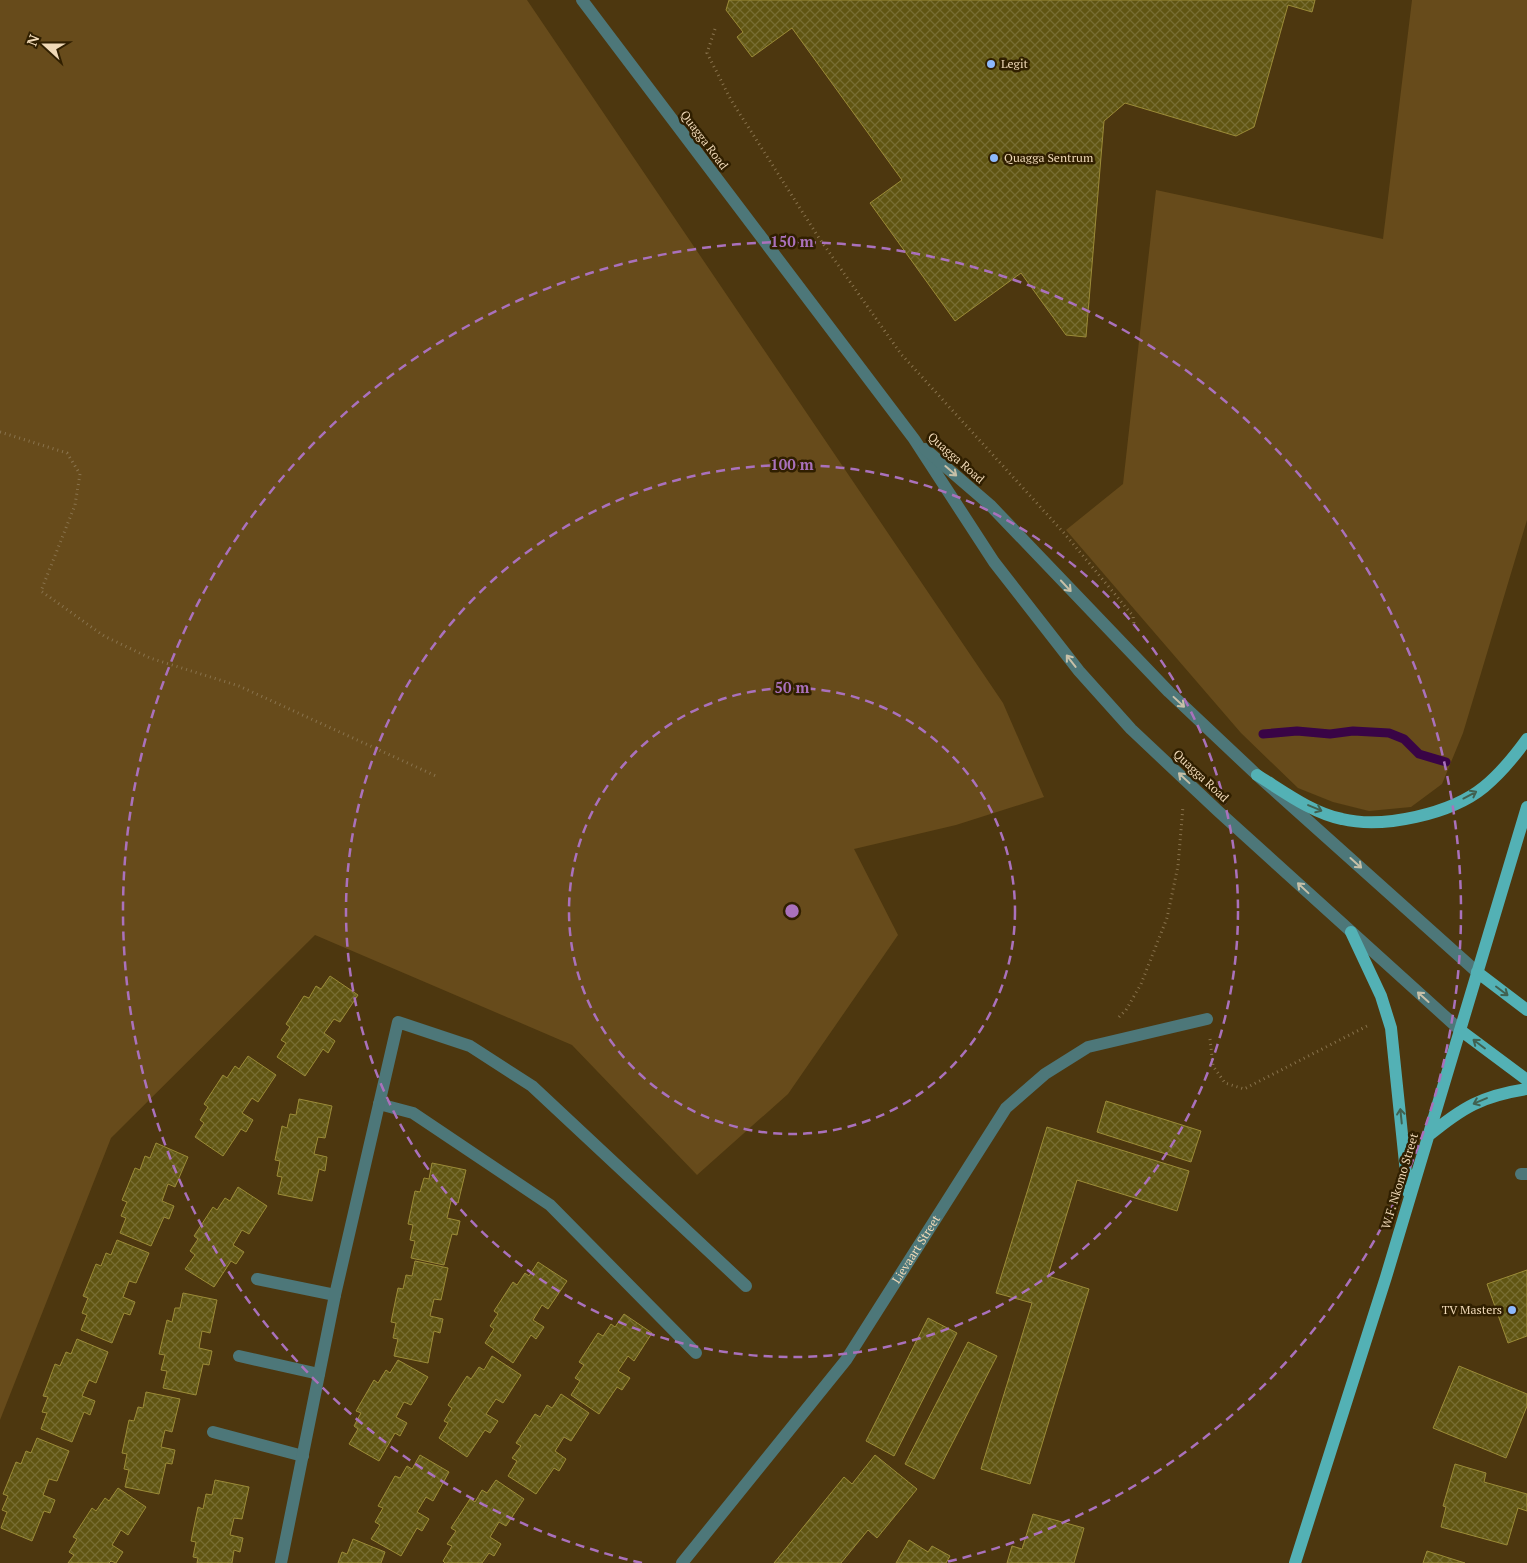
<svg xmlns="http://www.w3.org/2000/svg" width="1527" height="1563" viewBox="0 0 1527 1563" font-family="'PT Serif',serif">
<defs>
<pattern id="building-cross-hatch" width="8" height="8" patternUnits="userSpaceOnUse" patternTransform="scale(1.25)"><rect width="8" height="8" fill="#605512"/><path d="M0 0l8 8M0 8l8-8" fill="none" stroke="#776d32"/></pattern>
</defs>
<rect width="100%" height="100%" fill="#4d370f"/>
<path fill="#674b1b" d="M0 0H527L1003 703 1044 797 956 825 854 849 898 935 788 1094 697 1175 572 1045 315 935 111 1138 0 1420Z
M1412 0H1527V520L1463 733 1442 784 1411 807 1369 811 1333 802 1298 788 1241 733 1066 530 1123 484 1156 190 1383 239Z"/>
<g fill="none" stroke-linecap="round" stroke-linejoin="round">
<path stroke="#390446" stroke-width="9" d="M1263 734 1297 731 1330 734 1353 731 1389 733 1404 739 1419 754 1446 762"/>
</g>
<path fill="url(#building-cross-hatch)" stroke="#9b8b38" d="M729 0H1315L1312 12 1288 5 1254 127 1236 136 1125 103 1104 121 1086 337 1066 335 1021 273 955 321 870 203 902 180 792 28 752 57 737 37 743 32 726 10Z
M330 976 358 995 340 1022 334 1019 324 1033 335 1041 328 1053 323 1049 305 1076 277 1057 286 1043 281 1040 290 1027 286 1024 304 996 309 998 316 986 321 989Z
M248 1056 276 1075 258 1102 252 1098 242 1113 253 1120 246 1132 241 1129 223 1156 195 1137 204 1123 200 1120 208 1107 204 1104 223 1075 227 1078 235 1066 239 1069Z
M299 1099 332 1106 325 1138 318 1137 314 1154 327 1157 325 1171 319 1169 312 1201 278 1194 282 1177 277 1176 280 1161 275 1160 282 1126 287 1128 290 1114 296 1115Z
M1106 1101 1201 1131 1191 1162 1097 1132Z
M1047 1127 1189 1171 1177 1211 1077 1180 1048 1276 1089 1289 1030 1484 981 1469 1032 1303 996 1293Z
M156 1143 188 1157 175 1187 168 1184 162 1201 174 1206 169 1219 164 1217 151 1246 120 1233 126 1218 121 1216 127 1202 122 1200 135 1168 140 1170 145 1156 150 1158Z
M432 1163 466 1170 458 1203 451 1201 447 1218 460 1221 457 1235 452 1234 444 1265 411 1258 415 1241 410 1240 413 1225 408 1224 415 1191 420 1192 424 1178 429 1179Z
M238 1187 267 1206 249 1234 242 1230 233 1245 244 1252 236 1264 231 1261 214 1287 185 1269 195 1255 190 1251 198 1239 194 1236 213 1207 217 1210 225 1198 230 1201Z
M117 1240 149 1253 136 1283 129 1281 123 1297 135 1302 130 1315 124 1313 112 1343 81 1330 87 1315 82 1313 88 1298 83 1296 96 1264 101 1266 106 1253 111 1255Z
M415 1261 448 1268 441 1300 434 1299 430 1316 443 1319 440 1333 434 1331 428 1363 394 1356 398 1339 393 1338 396 1323 391 1322 398 1288 403 1289 406 1275 412 1276Z
M538 1262 567 1281 548 1309 542 1305 533 1320 544 1327 536 1339 531 1335 513 1363 485 1343 494 1329 490 1326 498 1314 494 1311 513 1282 517 1285 525 1273 529 1276Z
M1527 1270V1336L1508 1343 1487 1284Z
M183 1293 217 1300 210 1333 202 1331 199 1348 212 1351 209 1365 203 1364 196 1395 163 1388 167 1371 161 1370 165 1355 159 1354 167 1320 172 1322 175 1308H180Z
M624 1314 652 1333 634 1361 628 1356 618 1371 630 1378 622 1390 617 1387 599 1414 571 1395 580 1381 575 1378 584 1365 579 1362 598 1333 603 1336 611 1324 615 1327Z
M928 1318 957 1333 894 1456 866 1441Z
M77 1339 108 1352 96 1383 89 1380 82 1396 95 1401 90 1415 84 1412 72 1442 41 1429 47 1413 42 1412 48 1397 43 1396 55 1364 60 1366 66 1352 71 1354Z
M968 1342 997 1356 934 1479 905 1464Z
M492 1356 521 1375 503 1403 496 1399 486 1414 498 1421 490 1433 485 1430 467 1457 439 1438 448 1423 444 1421 452 1408 448 1405 467 1376 471 1379 479 1367 484 1370Z
M398 1360 428 1377 411 1405 404 1402 396 1417 407 1423 400 1436 395 1433 379 1461 349 1444 358 1429 354 1426 361 1413 356 1411 374 1380 378 1383 386 1370 390 1373Z
M1459 1366 1527 1394V1406L1506 1458 1433 1428Z
M146 1392 180 1399 172 1432 165 1430 161 1447 175 1450 172 1464 166 1463 159 1494 125 1487 129 1470 124 1469 127 1454 122 1453 129 1420 134 1421 138 1407 143 1408Z
M561 1394 589 1413 571 1441 564 1437 555 1451 566 1459 559 1471 554 1468 536 1494 508 1476 517 1461 512 1458 521 1446 516 1443 535 1414 540 1417 547 1405 552 1408Z
M37 1438 69 1451 57 1481 49 1479 43 1495 55 1500 50 1513 44 1511 32 1541 1 1528 7 1512 2 1510 8 1496 3 1494 16 1462 21 1464 26 1451 31 1453Z
M420 1455 449 1472 433 1501 426 1497 417 1512 429 1519 422 1531 417 1528 401 1556 371 1539 380 1525 375 1522 383 1508 378 1506 395 1476 400 1478 407 1466 412 1469Z
M875 1455 917 1489 877 1538 868 1530 841 1563H774L844 1477 852 1484Z
M1455 1464 1486 1473 1484 1482 1527 1494V1511L1518 1508 1507 1545 1441 1527 1446 1507 1443 1506Z
M215 1480 249 1487 242 1519 234 1518 230 1535 243 1538 240 1552 234 1550 232 1563H197L198 1558 193 1557 196 1542 191 1541 198 1507 203 1509 206 1494 212 1495Z
M496 1480 524 1499 506 1526 499 1522 490 1537 501 1544 494 1556 489 1553 482 1563H445L443 1561 452 1546 447 1544 456 1531 451 1528 470 1499 475 1502 482 1490 487 1493Z
M118 1488 146 1507 128 1535 121 1530 112 1545 123 1552 116 1563 111 1561 109 1563H68L74 1555 69 1552 77 1539 73 1537 92 1508 96 1511 105 1498 109 1501Z
M1033 1514 1084 1528 1074 1563H1007L1012 1546 1022 1549Z
M353 1539 385 1552 381 1563H338L342 1552 347 1554Z
M909 1540 928 1552 932 1546 950 1556 946 1563H896Z
M1427 1551 1465 1563H1423Z"/>
<g fill="none" stroke-linecap="round" stroke-linejoin="round">
<path stroke="#89734d" stroke-width="3" stroke-dasharray="1 4" stroke-linecap="butt" d="M715 29 707 53 731 100 819 238 901 354 1064 533 1133 616 1134 624
M0 432 67 453 80 474 75 505 41 591 104 636 150 658 239 686 436 776
M1119 1017 1126 1010 1141 984 1167 918 1178 866 1183 806
M1210 1039 1213 1066 1225 1083 1244 1089 1369 1025"/>
<g stroke="#4d7779" stroke-width="12">
<path d="M582 0 914 439 994 562 1079 671 1131 729 1218 811 1460 1030"/>
<path d="M925 449 990 505 1169 692 1257 775 1477 972"/>
<path d="M379 1104 413 1113 550 1205 696 1353"/>
<path d="M1521 1174H1527"/>
<path d="M257 1279 335 1295"/>
<path d="M239 1356 319 1374"/>
<path d="M213 1432 303 1456"/>
<path d="M281 1563 335 1295 398 1022 470 1046 532 1086 746 1286"/>
<path id="s1" d="M682 1563 846 1360 1006 1108 1045 1074 1088 1047 1207 1019"/>
</g>
<path stroke="#53b1b5" stroke-width="12" d="M1257 775C1283 791 1312 813 1342 819 1383 829 1451 814 1484 787 1501 773 1514 757 1527 739
M1351 932 1381 996 1391 1028 1408 1192
M1477 972 1527 1010
M1460 1030 1527 1080
M1428 1136C1463 1107 1482 1096 1527 1089
M1295 1563 1386 1277 1527 807"/>
</g>
<defs><path id="oneway-shaft" d="M-6 0H5M1.5-3L5.5 0L1.5 3" fill="none" stroke-width="1.6" stroke-linecap="round" stroke-linejoin="round" transform="scale(1.25)"/></defs>
<g stroke="#c7c0a8">
<use href="#oneway-shaft" transform="translate(951 471) rotate(41)"/>
<use href="#oneway-shaft" transform="translate(1066 586) rotate(47)"/>
<use href="#oneway-shaft" transform="translate(1071 661) rotate(-128)"/>
<use href="#oneway-shaft" transform="translate(1179 702) rotate(43)"/>
<use href="#oneway-shaft" transform="translate(1184 778) rotate(-137)"/>
<use href="#oneway-shaft" transform="translate(1356 863) rotate(42)"/>
<use href="#oneway-shaft" transform="translate(1303 888) rotate(-137)"/>
<use href="#oneway-shaft" transform="translate(1423 997) rotate(-138)"/>
</g>
<g stroke="#406151">
<use href="#oneway-shaft" transform="translate(1470 795) rotate(-28)"/>
<use href="#oneway-shaft" transform="translate(1315 808) rotate(23)"/>
<use href="#oneway-shaft" transform="translate(1502 991) rotate(37)"/>
<use href="#oneway-shaft" transform="translate(1479 1044) rotate(-143)"/>
<use href="#oneway-shaft" transform="translate(1480 1101) rotate(157)"/>
<use href="#oneway-shaft" transform="translate(1401 1116) rotate(-96)"/>
</g>
<g fill="none" stroke="#aa71bc" stroke-width="2.5" stroke-dasharray="9 6">
<circle cx="792" cy="911" r="223"/>
<circle cx="792" cy="911" r="446"/>
<path d="M642 1563A669 669 0 1 1 942 1563"/>
</g>
<g fill="#8db9fc" stroke="#301f00" stroke-width="2">
<circle cx="991" cy="64" r="5"/>
<circle cx="994" cy="158" r="5"/>
<circle cx="1512" cy="1310" r="5"/>
</g>
<g text-anchor="middle" stroke-width="5" stroke-linejoin="round" paint-order="stroke">
<g font-size="12" fill="#f0d9b7" stroke="#301f00" text-anchor="start">
<text x="1001" y="68">Legit</text>
<text x="1004" y="162">Quagga Sentrum</text>
<text x="1502" y="1314" text-anchor="end">TV Masters</text>
</g>
<g font-size="12" fill="#f0d9b7" stroke="#301f00">
<text transform="translate(704 140) rotate(53)" y="4">Quagga Road</text>
<text transform="translate(956 458) rotate(41)" y="4">Quagga Road</text>
<text transform="translate(1201 776) rotate(43)" y="4">Quagga Road</text>
<text transform="translate(1400 1181) rotate(-73)" y="4">W.F. Nkomo Street</text>
<text dy="4" stroke="none"><textPath href="#s1" startOffset="392">Lievaart Street</textPath></text>
</g>
</g>
<circle cx="792" cy="911" r="8" fill="#aa71bc" stroke="#301f00" stroke-width="2.5"/>
<g font-size="15" text-anchor="middle" font-weight="bold" fill="#aa71bc" stroke="#301f00" stroke-width="5" stroke-linejoin="round" paint-order="stroke">
<text x="792" y="247">150 m</text>
<text x="792" y="470">100 m</text>
<text x="792" y="693">50 m</text>
</g>
<g transform="translate(45 45) rotate(291)" stroke="#301f00" stroke-width="4" paint-order="stroke">
<path d="M0-4L9 19L0 12L-9 19Z" fill="#f0d9b7"/>
<text y="-8" font-size="14" font-weight="bold" text-anchor="middle" fill="#f0d9b7">N</text>
</g>
</svg>
